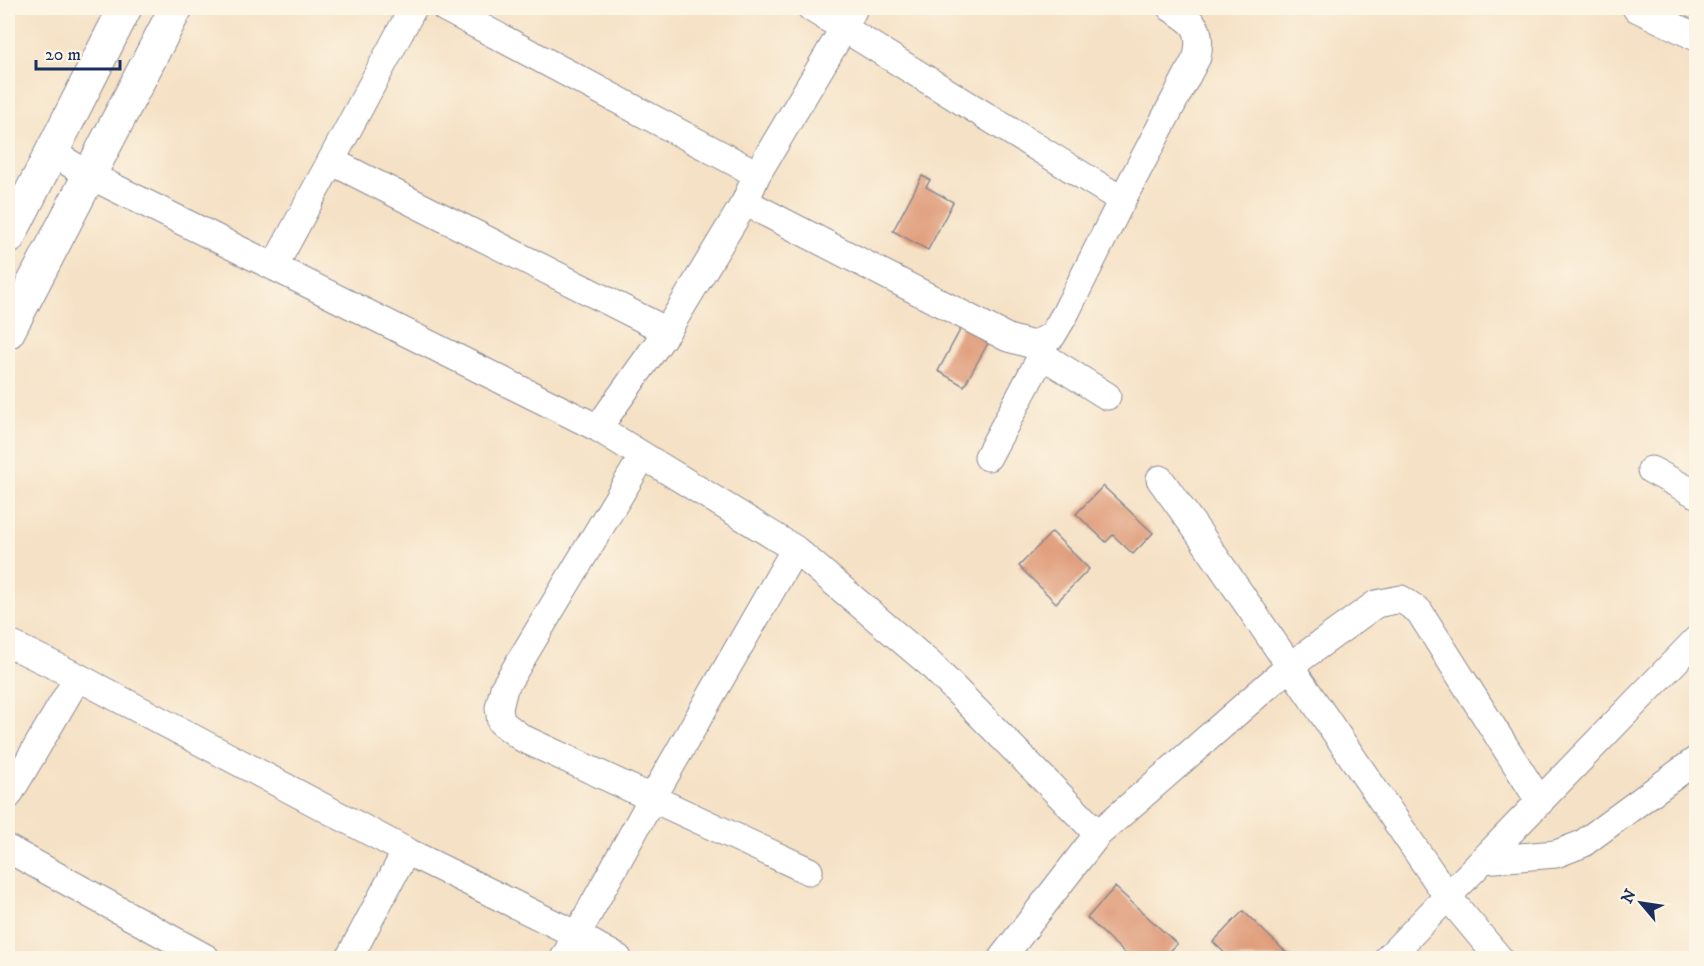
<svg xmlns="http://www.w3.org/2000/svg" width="1704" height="966" viewBox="0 0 1704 966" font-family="'IM FELL DW Pica',serif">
<rect width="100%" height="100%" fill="#fcf5e5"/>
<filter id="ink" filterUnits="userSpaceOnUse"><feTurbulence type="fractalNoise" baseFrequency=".0167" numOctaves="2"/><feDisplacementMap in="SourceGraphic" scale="12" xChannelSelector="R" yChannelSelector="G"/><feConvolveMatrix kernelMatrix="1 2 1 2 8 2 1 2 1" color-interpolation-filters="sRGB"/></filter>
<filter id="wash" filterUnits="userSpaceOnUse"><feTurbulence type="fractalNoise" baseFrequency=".008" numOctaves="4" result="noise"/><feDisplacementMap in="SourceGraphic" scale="24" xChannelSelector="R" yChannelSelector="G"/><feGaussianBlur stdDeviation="1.35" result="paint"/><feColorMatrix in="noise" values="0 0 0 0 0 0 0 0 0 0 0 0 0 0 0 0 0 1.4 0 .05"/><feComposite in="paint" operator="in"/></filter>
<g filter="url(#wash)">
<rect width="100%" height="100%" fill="#f5e1c5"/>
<g id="blocks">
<path fill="#df9b79" d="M922 176 930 180 926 187 953 202 928 250 893 231Z
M965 321 992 336 964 386 938 371Z
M1103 486 1153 533 1133 554 1113 535 1106 542 1076 514Z
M1052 532 1089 569 1056 603 1019 566Z
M1115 887 1177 944 1163 958H1130L1087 918Z
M1243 911 1292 958H1230L1213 942Z"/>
</g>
</g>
<g filter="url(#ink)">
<use href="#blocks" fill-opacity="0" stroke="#888892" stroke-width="1.5"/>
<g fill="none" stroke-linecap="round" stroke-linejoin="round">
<defs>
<path id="minor" d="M445 8 757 174
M1636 8 1696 37
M51 152 89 175 598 428 795 549 930 664 1098 834 1002 958
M331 161 667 331
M1122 200 1197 57C1203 28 1194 22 1171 8
M745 202 1008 338 1033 345 1052 336 1065 314 1122 200 811 8
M274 267 413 8
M1033 345 1042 355 1107 396
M598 428 667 331 745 202 757 174 844 28 854 8
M643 456 504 688 499 708 501 722 522 738 809 871
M988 457 1042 355
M1651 470 1696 494
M1160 479 1196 529 1448 897 1499 958
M8 643 78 677 406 851 577 935 618 958
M8 796 78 677
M1098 834 1290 666 1376 604 1401 599 1419 611 1540 802
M8 849 206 958
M1483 860 1556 854 1582 844 1696 760
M349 958 406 851
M564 958 653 797 795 549
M1388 958 1696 640"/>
<path id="tertiary" d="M8 238 125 8
M8 332 176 8"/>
</defs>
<use href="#minor" stroke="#888892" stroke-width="29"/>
<use href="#tertiary" stroke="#888892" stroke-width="35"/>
<use href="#minor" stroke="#fff" stroke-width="27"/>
<use href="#tertiary" stroke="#fff" stroke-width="33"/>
</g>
</g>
<rect width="1704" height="966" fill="none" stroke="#fcf5e5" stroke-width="30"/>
<g transform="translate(1641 903) rotate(299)" stroke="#fcf5e5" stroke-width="4.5" paint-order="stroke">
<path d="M0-4.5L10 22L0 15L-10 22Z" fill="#1b2f5e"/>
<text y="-9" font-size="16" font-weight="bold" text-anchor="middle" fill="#1b2f5e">N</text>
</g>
<path d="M36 60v9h84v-9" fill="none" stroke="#1b2f5e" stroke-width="3"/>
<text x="45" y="60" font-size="18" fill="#1b2f5e" stroke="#fcf5e5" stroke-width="4.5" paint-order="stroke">20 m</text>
</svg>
